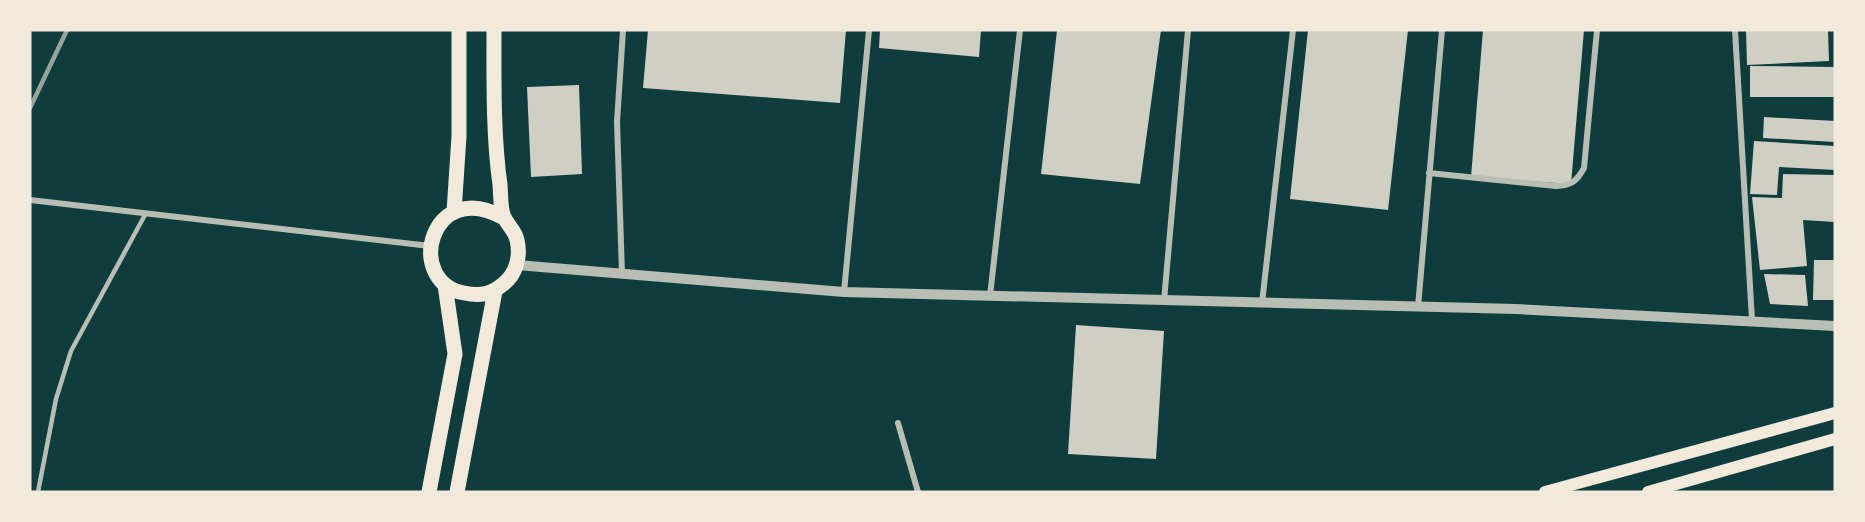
<svg xmlns="http://www.w3.org/2000/svg" width="1865" height="522" viewBox="0 0 1865 522" font-family="Quicksand,sans-serif">
<rect width="100%" height="100%" fill="#0f3d3e"/>
<path fill="#cfcfc3" d="M648 30H846L840 103 643 88Z
M880 30H981L979 57 879 48Z
M1057 30H1161L1140 184 1041 174Z
M1308 30H1408L1388 210 1290 199Z
M1483 30H1584L1571 184 1471 177Z
M1746 30H1828L1829 61 1747 65Z
M1750 66 1835 67V97H1750Z
M579 85 582 174 531 177 527 87Z
M1764 117 1835 121V142L1763 138Z
M1754 141 1835 146V170L1779 167 1777 195 1750 194Z
M1783 174 1835 175V222L1803 220 1807 266 1760 270 1752 197 1782 198Z
M1814 260H1835V300H1813Z
M1764 274 1805 275 1808 306 1770 304Z
M1076 325 1164 331 1156 459 1068 454Z"/>
<g fill="none" stroke-linecap="round" stroke-linejoin="round">
<path stroke="#b8beb3" stroke-width="4.5" d="M38 492 56 399 71 351 146 213"/>
<path stroke="#b8beb3" stroke-width="6" d="M1735 30 1752 320
M1429 173 1556 186C1571 186 1577 181 1584 168L1597 30
M30 200 430 246
M622 274 617 122 623 30
M844 292 869 30
M990 296 1020 30
M1164 301 1188 30
M1262 303 1293 30
M1418 307 1442 30
M898 423 918 492"/>
<path stroke="#b8beb3" stroke-width="10" d="M517 265 844 292 1516 309 1835 326"/>
<path stroke="#f1e9da" stroke-width="12" d="M1545 492 1835 413
M1648 492 1835 439"/>
<path stroke="#f1e9da" stroke-width="15" d="M494 30C494 82 493 134 500 185 501 195 500 209 504 217 508 226 515 230 517 240 521 257 516 275 502 285 490 295 479 296 464 293 404 282 430 176 504 218
M454 212 459 136V30
M429 492 455 354 445 285
M457 492 495 291"/>
<path stroke="#97a49c" stroke-width="4.5" d="M30 108 67 30"/>
</g>
<rect width="1865" height="522" fill="none" stroke="#f1e9da" stroke-width="63"/>
</svg>
